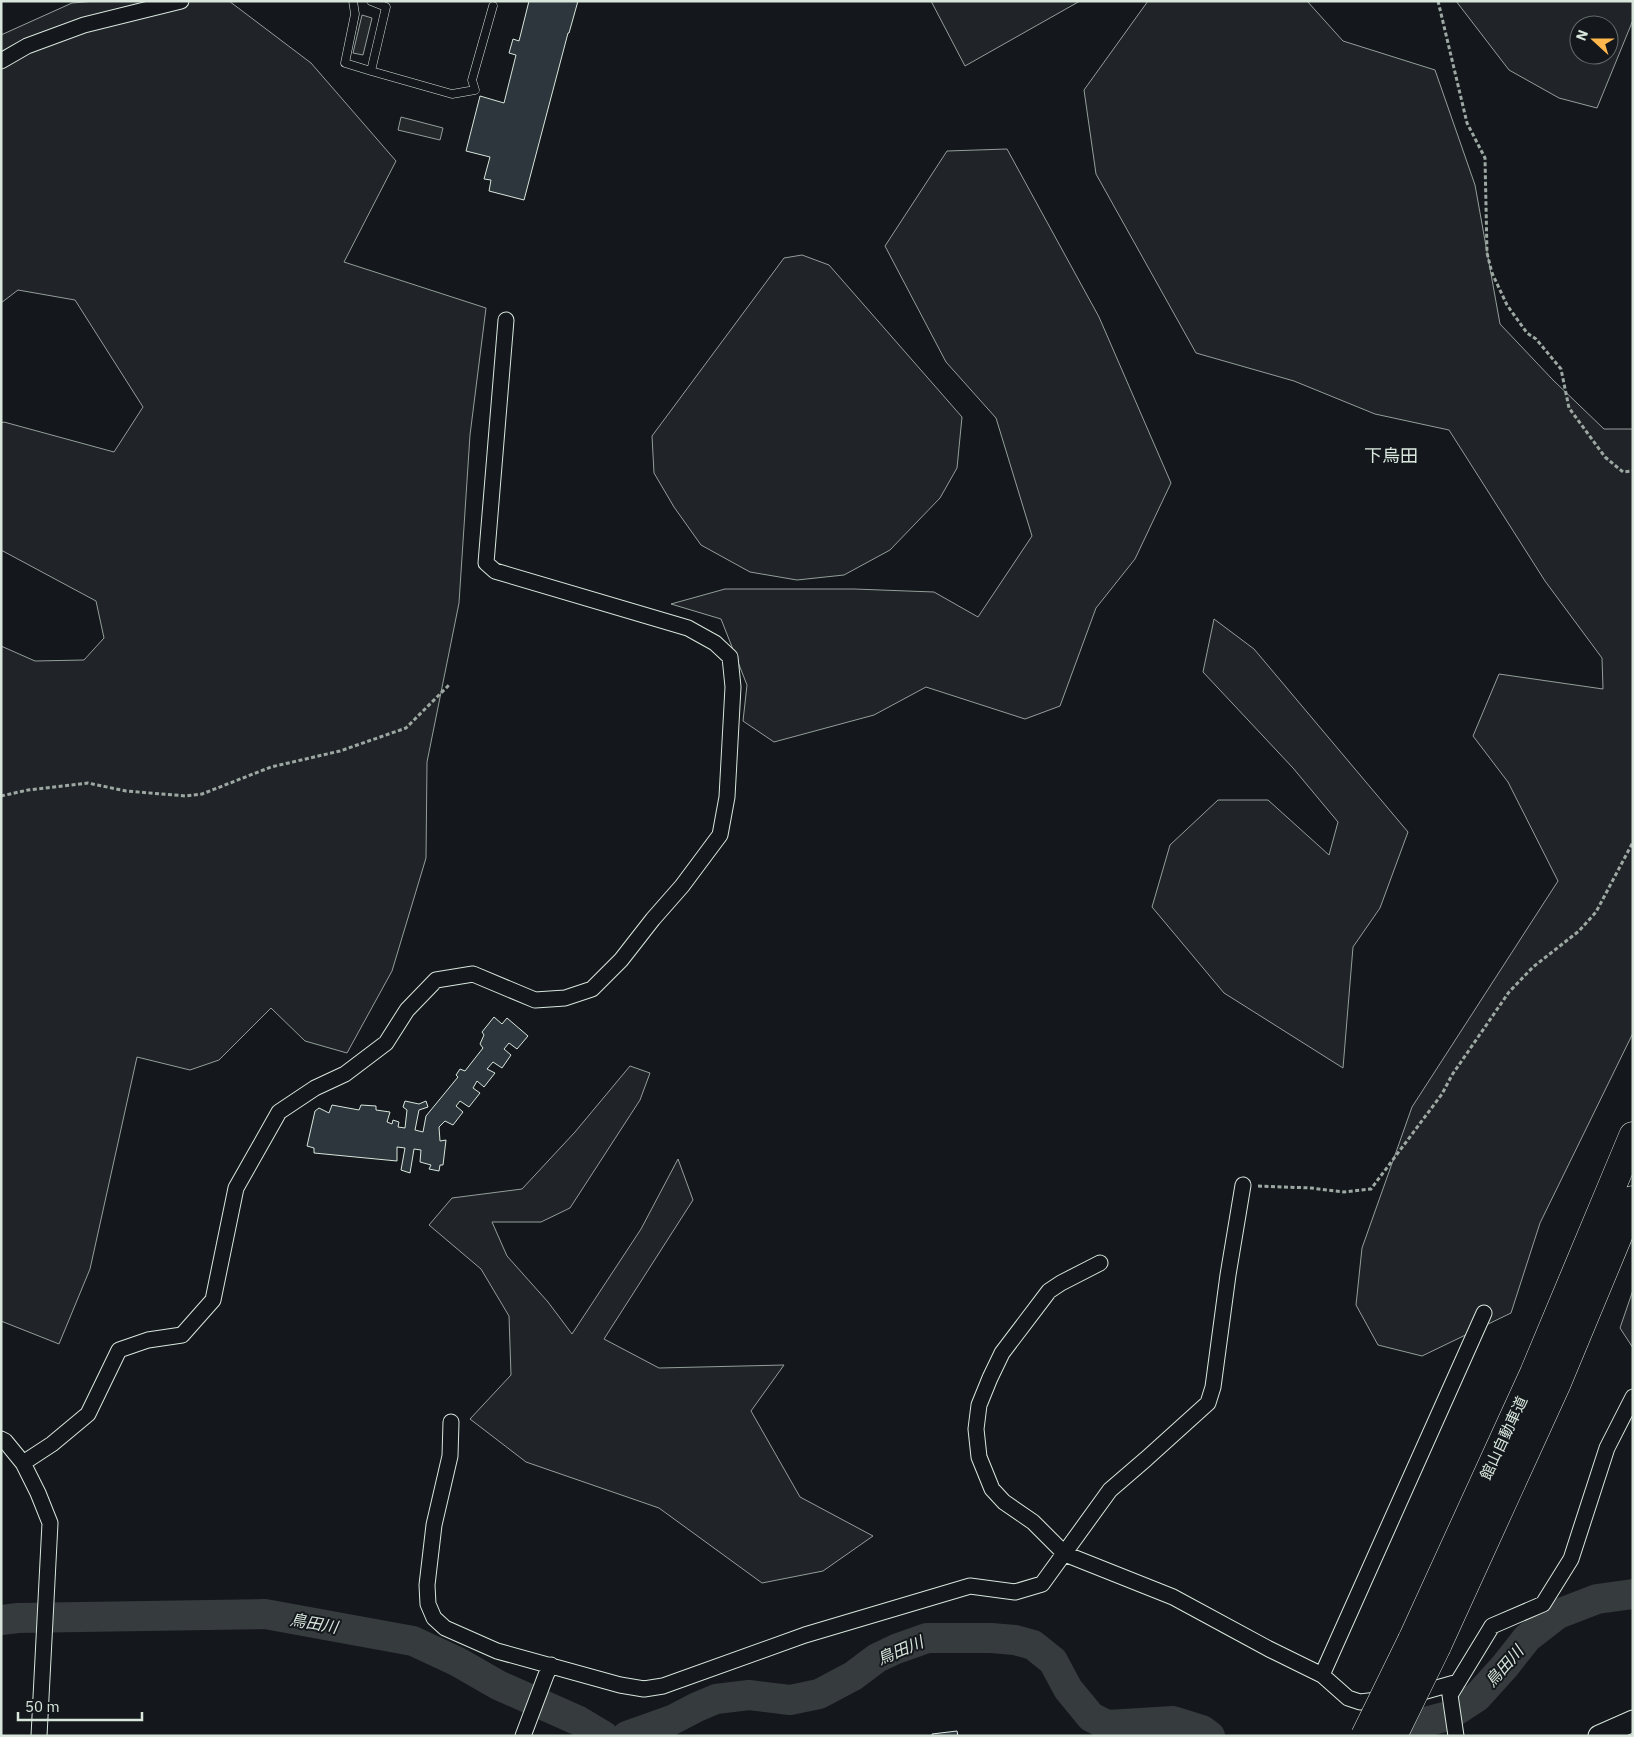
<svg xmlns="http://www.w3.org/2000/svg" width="1634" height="1737" viewBox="0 0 1634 1737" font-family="'IBM Plex Sans','Noto Sans JP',sans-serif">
<rect width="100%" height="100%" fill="#14181c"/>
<path fill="#202428" stroke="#939e99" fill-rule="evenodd" d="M96 1H229L311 63 396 161 344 262 486 308 470 435 459 603 427 762 426 858 392 971 347 1053 305 1041 271 1008 219 1060 190 1070 137 1057 90 1269 59 1344 1 1321V646L35 661 84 660 104 638 96 601 1 550V423L4 422 114 452 143 407 75 300 18 290 1 303V35L72 3Z
M931 1H1080L965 66Z
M1148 1H1307L1343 41 1435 70 1475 185 1500 324 1553 380 1604 429H1633V1033L1540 1223 1511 1313 1422 1356 1378 1345 1356 1305 1362 1248 1412 1107 1558 881 1508 782 1473 736 1499 674 1603 689 1602 658 1545 581 1449 430 1375 414 1294 381 1196 353 1096 174 1084 90Z
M1456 1H1633V20L1597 108 1559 98 1509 70ZM1579 25H1609V55H1579Z
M1007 149 1099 317 1171 483 1135 559 1096 608 1060 706 1025 719 926 687 874 715 774 742 743 721 747 685 721 619 671 604 725 589H854L934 592 978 617 1032 536 996 418 946 362 885 246 947 151Z
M802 255 829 265 962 417 957 468 940 498 890 550 844 575 797 580 750 572 701 545 674 507 654 473 652 436 784 258Z
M1214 619 1254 649 1408 832 1380 908 1353 947 1343 1068 1224 993 1152 907 1170 845 1218 800H1268L1329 855 1338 822 1293 768 1203 672Z
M630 1066 650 1073 640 1100 570 1208 541 1222H492L507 1256 548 1302 572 1334 641 1229 678 1159 693 1200 604 1339 659 1368 784 1365 751 1411 800 1497 873 1536 823 1571 762 1583 659 1508 526 1462 470 1419 511 1375 509 1316 481 1269 429 1225 452 1198 522 1189 575 1132Z
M1633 1290V1348L1620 1328Z"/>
<path fill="#24282b" stroke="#939e99" d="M362 15 372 18 363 55 353 53Z
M401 117 443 128 440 140 398 130Z"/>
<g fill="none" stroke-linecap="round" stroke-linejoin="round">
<path stroke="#363b3e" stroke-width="30" d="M1 1620 18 1618 265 1614 413 1641 458 1662 498 1685 579 1721 604 1736
M1375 1735 1448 1716 1477 1697 1505 1666 1527 1638 1558 1614 1597 1599 1633 1594
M627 1736 672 1720 697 1707 716 1699 749 1695 790 1700 819 1694 853 1676 877 1658 896 1649 927 1638H991L1015 1640 1033 1645 1053 1661 1068 1689 1091 1717 1107 1725 1173 1721 1202 1730 1210 1736"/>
</g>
<path fill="#2c363c" stroke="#d8e6dc" d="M529 1H578L569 33H568L524 200 489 191 491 180 484 179 490 157 466 151 480 96 504 103 516 55 509 53 513 39 519 41Z
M494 1017 502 1024 507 1018 528 1036 517 1049 509 1043 504 1049 511 1055 502 1068 493 1062 487 1069 495 1073 484 1087 477 1081 473 1088 480 1093 469 1107 460 1101 456 1106 463 1112 453 1125 445 1121 439 1127 440 1141 446 1140 443 1165H440L439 1171 429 1169 431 1165 420 1162 421 1150 414 1149 410 1173 401 1170 405 1148 397 1147V1161L314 1153V1148L307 1146 315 1111 319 1108 329 1113 332 1105 359 1110 361 1105 376 1106V1110L390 1112 387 1122 392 1124 393 1120 399 1122 398 1127 405 1128 407 1110 403 1107 405 1101 419 1104 426 1101 428 1107 419 1110 415 1130 423 1132 426 1116 458 1077 456 1075 460 1069 465 1071 483 1048 480 1044 484 1035 482 1032Z
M957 1731 958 1736H932V1734Z"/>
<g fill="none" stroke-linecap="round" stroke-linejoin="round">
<defs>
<path id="lane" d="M353 1 355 14 345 63 371 71
M371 1 386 7 371 71 452 94 475 90 472 80 493 6"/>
<path id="street" d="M1 61 27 46 84 25 181 1
M1100 1263 1061 1283 1049 1291 1002 1353 990 1378 979 1405 976 1429 979 1457 992 1489 1004 1502 1033 1522 1065 1554 1173 1597 1269 1649 1322 1675 1348 1698 1360 1702 1386 1699
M451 1422 450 1456 434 1525 427 1585 428 1604 434 1618 445 1628 497 1651 620 1685 644 1689 663 1686 805 1635 970 1586 1015 1592 1042 1584 1110 1490 1146 1459 1208 1403 1213 1387 1228 1275 1243 1185
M1 1439 5 1441 23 1463 38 1493 50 1523 39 1736
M23 1463 52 1444 88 1414 119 1350 148 1340 182 1335 213 1300 236 1188 279 1112 315 1088 345 1074 386 1043 407 1010 436 980 473 974 535 1000 565 998 592 989 621 960 653 919 682 886 720 835 727 797 733 687 730 657 715 643 688 628 495 571 486 563 506 320
M1322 1675 1484 1313
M1412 1695 1458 1682
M523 1736 546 1675 551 1665
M1456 1736 1450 1695 1492 1626 1543 1604 1571 1559 1607 1448 1633 1397"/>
<path id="secondary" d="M1599 1736 1633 1721"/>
<path id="highway" d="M1412 1640 1534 1373 1633 1136
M1437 1646 1557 1383 1633 1200"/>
</defs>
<use href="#lane" stroke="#d8e6dc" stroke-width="9"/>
<use href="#street" stroke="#d8e6dc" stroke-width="17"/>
<use href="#secondary" stroke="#d8e6dc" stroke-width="23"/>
<use href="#highway" stroke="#d8e6dc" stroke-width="29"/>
<path stroke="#9da8a2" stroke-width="3" stroke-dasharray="4 2.5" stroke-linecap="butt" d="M1438 1 1467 123 1485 158 1487 253 1492 273 1507 305 1527 333 1536 339 1561 369 1569 408 1605 457 1623 472 1633 471
M1 796 28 790 88 783 126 791 186 796 202 794 271 767 340 751 406 728 450 684
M1258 1186 1311 1188 1344 1192 1371 1189 1442 1094 1452 1075 1509 992 1533 967 1579 931 1596 912 1633 842"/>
<use href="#lane" stroke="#14181c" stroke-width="8"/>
<use href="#street" stroke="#14181c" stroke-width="15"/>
<use href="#secondary" stroke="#14181c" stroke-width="21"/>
<use href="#highway" stroke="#14181c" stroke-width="28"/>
<defs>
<path id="highway-bridge" d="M1365 1736 1412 1640
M1393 1736 1437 1646"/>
</defs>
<use href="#highway-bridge" stroke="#d8e6dc" stroke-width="29" stroke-linecap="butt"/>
<use href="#highway-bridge" stroke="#14181c" stroke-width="28"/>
</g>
<g text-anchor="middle" stroke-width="4" stroke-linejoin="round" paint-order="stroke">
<g font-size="15" fill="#d8e6dc" stroke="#14181c">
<text transform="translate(1504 1438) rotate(-65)" y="5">館山自動車道</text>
</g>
<g font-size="16" font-style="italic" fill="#d8e6dc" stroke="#14181c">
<text transform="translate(314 1623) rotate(10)" y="6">鳥田川</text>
<text transform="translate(900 1650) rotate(-23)" y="6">鳥田川</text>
<text transform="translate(1504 1666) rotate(-49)" y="6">鳥田川</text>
</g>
<g font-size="18" fill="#d8e6dc" stroke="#14181c">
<text x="1391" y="462">下烏田</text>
</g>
</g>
<rect width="1634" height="1737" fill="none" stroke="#d8e6dc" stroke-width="5"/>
<g transform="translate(1594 40) rotate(291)"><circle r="24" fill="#14181c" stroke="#626a69"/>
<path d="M0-4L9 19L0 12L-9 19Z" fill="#ffb74d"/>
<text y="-8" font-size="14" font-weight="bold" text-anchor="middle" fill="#d8e6dc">N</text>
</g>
<path d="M18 1712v8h124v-8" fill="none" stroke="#d8e6dc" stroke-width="2.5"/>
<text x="25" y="1712" font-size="15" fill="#d8e6dc" stroke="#14181c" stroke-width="4" paint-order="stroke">50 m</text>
</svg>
